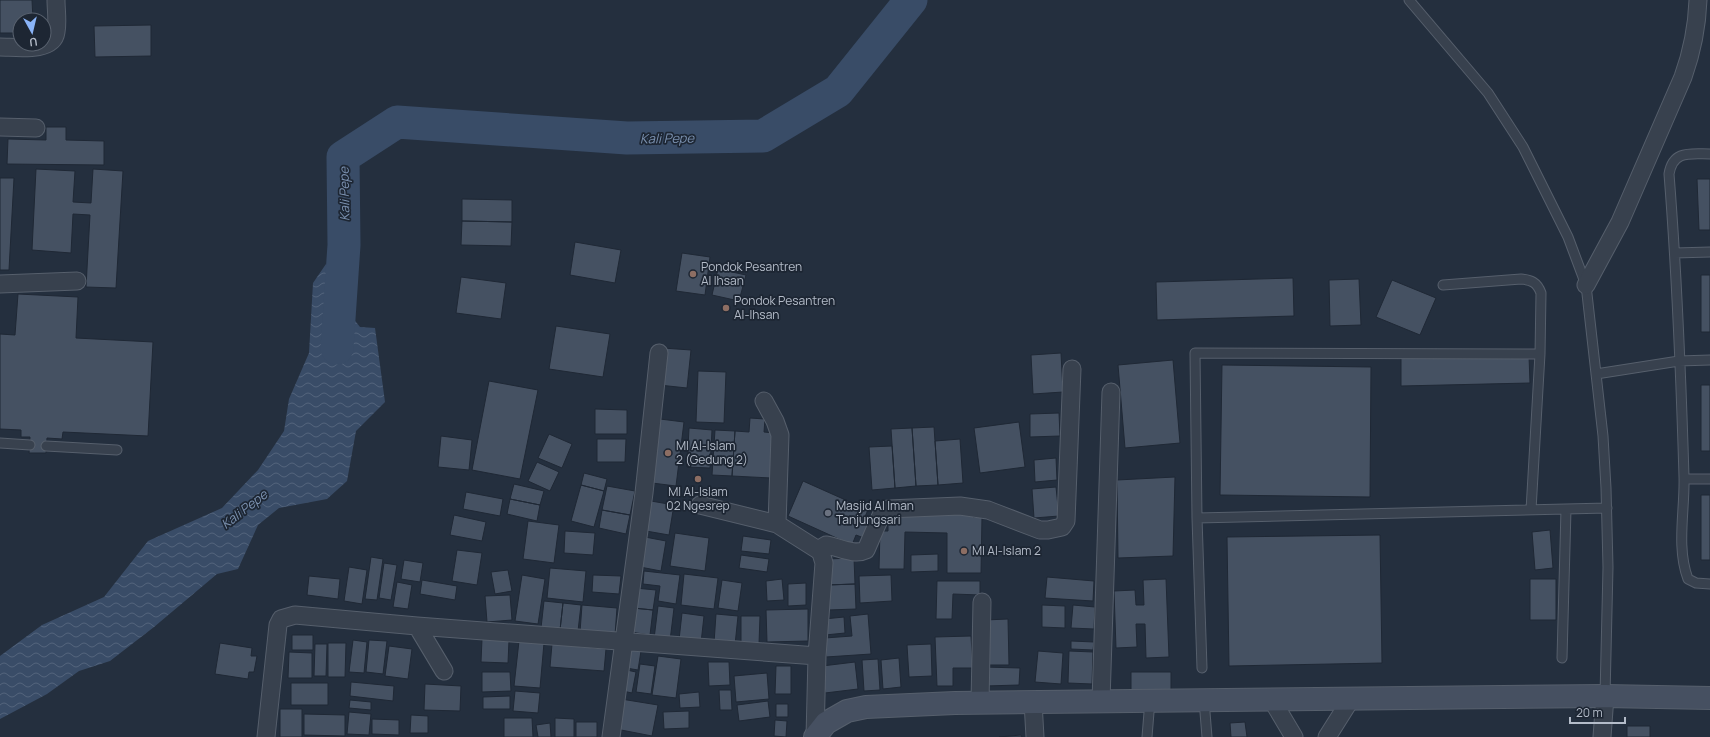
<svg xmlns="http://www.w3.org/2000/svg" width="1710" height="737" viewBox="0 0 1710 737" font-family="Manrope,sans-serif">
<defs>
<pattern id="water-waves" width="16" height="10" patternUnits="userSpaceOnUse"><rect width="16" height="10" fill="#394c67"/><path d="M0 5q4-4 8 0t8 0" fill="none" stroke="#53647b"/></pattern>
</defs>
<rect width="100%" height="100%" fill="#242f3e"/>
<path fill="url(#water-waves)" d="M326 264 332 274 340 302 360 327 375 328 385 402 356 431 347 481 327 499 279 508 258 525 238 569 217 574 154 627 110 661 79 671 47 694 0 719V656L42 625 104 597 148 541 222 508 258 470 284 431 289 399 309 353 313 283Z"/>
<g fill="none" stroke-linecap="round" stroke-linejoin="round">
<path stroke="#394c67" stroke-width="33" d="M337 348 344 245 343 157 397 122 627 138 763 136 838 91 911 0"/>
</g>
<path fill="#455162" stroke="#1f2835" d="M0 0H32L33 20H20V33H0Z
M151 25V56L95 57 94 26Z
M46 127H66V140L104 141V165L7 164 8 139 46 140Z
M36 169 75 171 73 202 91 203 93 169 123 171 116 288 86 287 90 215 73 214 71 253 32 250Z
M0 178H14L9 270H0Z
M1697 179H1710V230H1699Z
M462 199 512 200V222L462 221Z
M462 221 512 222 511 246 461 245Z
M575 242 621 250 615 283 570 275Z
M682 253 710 257 705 295 676 291Z
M718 269 746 275 739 301 712 295Z
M1701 275H1710V332H1701Z
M461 277 506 283 501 319 456 313Z
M1293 278 1294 316 1157 320 1156 282Z
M1359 279 1361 325 1330 326 1329 280Z
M1392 280 1436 298 1420 335 1376 317Z
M18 294 78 297 76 338 153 342 148 436 63 432 62 439 47 438 46 453H29L30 437H21V430L0 429V334L15 335Z
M556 326 610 334 603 377 549 369Z
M663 348 691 350 687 388 659 385Z
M1061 353 1063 392 1033 394 1031 355Z
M1529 356 1530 383 1401 386V358Z
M1173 360 1180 443 1125 448 1118 365Z
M1222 365 1371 367 1370 497 1220 495Z
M698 371 726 372 724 423 696 422Z
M489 381 538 390 520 479 472 470Z
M1701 385H1710V451H1701Z
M595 409 627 410V434H595Z
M1059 413 1060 436 1030 437V414Z
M750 418 765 419 764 432 774 433 771 478 732 476 735 431 749 432Z
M660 419 684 422 676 486 652 483Z
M1019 422 1025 467 980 473 974 428Z
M934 427 938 485 916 486 912 428Z
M689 428 712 430 710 468 687 467Z
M912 428 916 486 895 488 891 429Z
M715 430 735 431 732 476 712 475Z
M549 434 572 444 562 468 538 458Z
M441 436 472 440 469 470 438 467Z
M597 439H626L625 462H597Z
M960 439 963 483 938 485 935 441Z
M892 446 895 488 872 490 869 447Z
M1056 458 1057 480 1035 482 1034 460Z
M537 462 559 472 550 491 528 481Z
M584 473 607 479 604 491 581 485Z
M1175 477 1173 556 1118 558 1117 480Z
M803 481 868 510 863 521 870 524 864 538 856 535 852 545 788 516Z
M514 484 544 491 540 505 510 499Z
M581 485 604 491 594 527 571 521Z
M607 486 635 491 630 515 602 510Z
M1056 487 1059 516 1034 518 1032 489Z
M466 492 503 499 500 516 463 509Z
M1701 495H1710V560H1701Z
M510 499 540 505 537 521 507 514Z
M651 501 674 505 669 535 646 531Z
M602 510 630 515 626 534 599 528Z
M888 512 973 513V517H982L981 573H947V533L905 532 904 569H879L880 531H888Z
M454 515 486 522 482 541 450 535Z
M528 521 559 525 554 563 523 559Z
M1550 530 1553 568 1535 570 1532 532Z
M565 531 595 533 593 555 564 553Z
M675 533 709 538 705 571 670 566Z
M1380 535 1382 663 1229 666 1227 537Z
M743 536 771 540 769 554 741 551Z
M645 537 666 541 661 571 640 567Z
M457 550 482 553 477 585 452 581Z
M938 554V571L911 572V555Z
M741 555 769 559 767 572 739 568Z
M371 557 383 559 377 600 365 599Z
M854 558 855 584 827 585 826 559Z
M404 560 423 563 420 582 401 579Z
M384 563 397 565 391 600 379 598Z
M349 567 367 570 362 604 344 601Z
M550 568 586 571 583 602 547 598Z
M508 570 512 591 495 594 491 572Z
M644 571 680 575 676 604 658 601 660 586 643 584Z
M684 574 718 578 714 609 681 605Z
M522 575 545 579 538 624 515 621Z
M593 575 621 576 619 594 592 592Z
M891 575 892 601 860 603 859 576Z
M309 576 340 579 338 599 307 595Z
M1047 577 1094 581 1093 601 1045 598Z
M782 579 784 600 767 601 766 581Z
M1166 579 1169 657 1146 658 1145 624H1136L1137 647 1116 648 1114 591 1135 590 1136 605H1144L1143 580Z
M1530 579H1556V620H1530Z
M422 580 457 586 455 600 420 594Z
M722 580 742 583 738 611 718 608Z
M937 581H980V595L953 594 952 619H936Z
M397 582 412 585 408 609 393 607Z
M806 583V605L788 606V584Z
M855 584 856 609 828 610 827 585Z
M635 588 656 590 653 610 633 608Z
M510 595 512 620 487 622 485 596Z
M544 601 563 603 560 630 541 628Z
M563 603 581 605 578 631 560 630Z
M582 605 617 608 615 635 580 632Z
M1042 605 1065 606V628L1042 627Z
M1073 605 1095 607 1094 629 1071 628Z
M658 606 674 608 670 641 654 639Z
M633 608 653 610 650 635 630 632Z
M808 609V641L767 642 766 610Z
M682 613 704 616 701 643 679 640Z
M716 614 738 616 735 645 714 643Z
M868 614 871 654 826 657 825 638 852 636 850 616Z
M741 616H760L759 644H741Z
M844 617 845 633 825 635 824 619Z
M1008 619 1009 665H985V620Z
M292 635H313V650H292Z
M971 636 973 668H953V686H937L935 637Z
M482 639 509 640 508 663 481 662Z
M353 640 367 642 364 673 349 672Z
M369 640 387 641 383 674 366 672Z
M519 641 544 643 540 688 514 686Z
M1071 641 1094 642 1093 650 1071 649Z
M220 643 252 648 251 656H257L254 672H249L248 679 215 674Z
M328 643H346L345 677H328Z
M315 644H327L326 676H314Z
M552 644 606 649 604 671 550 667Z
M931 644 932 676 909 677 907 645Z
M389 646 412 649 408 679 385 676Z
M629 649 641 651 638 670 626 668Z
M1038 651 1063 653 1061 684 1035 682Z
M1069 651 1093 652 1092 684 1068 683Z
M289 652 312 653V678H288Z
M658 656 681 659 676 698 652 695Z
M899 658 901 687 883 689 881 660Z
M878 659 880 690 864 691 862 660Z
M708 662H729L730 685 709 686Z
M855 662 858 689 825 693 822 666Z
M640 664 655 666 651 694 636 692Z
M776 666H791V694H775Z
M984 667 1020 668 1019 685 985 686Z
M622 669 636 672 632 693 618 690Z
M482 672H510L511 691 482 692Z
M1131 672H1171V690L1131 691Z
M767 673 769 699 736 702 734 676Z
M351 682 394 686 393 701 350 696Z
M291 683H328V705H291Z
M425 684 461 686 460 711 424 710Z
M719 690H731L732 710H720Z
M515 691 540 693 538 713 513 711Z
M699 692 700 707 680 708 679 694Z
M510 696V709H483V697Z
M621 699 658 705 652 736 616 729Z
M350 700 371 702V710L349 708Z
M768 701 770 717 739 721 737 705Z
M776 704H788V717H776Z
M280 709H302V737H280Z
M689 711V728L664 729 663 712Z
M349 712 371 714 369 735 347 734Z
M304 714 345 715V736L304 735Z
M411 715 428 716V733H410Z
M504 718H532L533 737H504Z
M555 718 574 719V737H555Z
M372 719 399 720V735L372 734Z
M775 720 787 721 786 737 774 736Z
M576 722H597V737H576Z
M1245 722 1247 737H1231L1230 723Z
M550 723 551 737H538L536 725Z
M1627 726H1650V737H1627Z
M1021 735 1022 737H999Z"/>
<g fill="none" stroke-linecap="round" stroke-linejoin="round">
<defs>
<path id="lane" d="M1409 0 1488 93 1523 147 1568 237 1586 285 1603 436 1606 488 1608 567 1605 696
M1710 154C1690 154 1673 150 1669 174 1677 275 1681 376 1684 477 1685 510 1676 547 1688 579L1696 583 1710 584
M1675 253 1710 252
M1443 285 1521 279C1531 280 1537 282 1541 293L1540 354 1531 510
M1596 374 1679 361 1710 360
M0 443 30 445
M46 446 117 450
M1684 479H1710
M1197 518 1607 508
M1562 658 1566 509
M1202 668 1197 518 1195 353 1540 354
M1204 700 1207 737
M1147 737 1150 700"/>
<path id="street" d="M0 47C16 47 53 53 56 32 58 22 56 10 56 0
M0 127 36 128
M0 284 77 281
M1586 285 1620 222 1683 77C1692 52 1697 27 1698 0
M764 401 775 421 780 435 777 524
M700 505 777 524 818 550 821 553 824 563 817 656 815 737
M818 550 826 545C839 547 854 556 866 550L882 513 888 509 960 506 988 510 1040 530H1048L1062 527 1066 521 1072 369
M417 626 444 671
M1272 700 1294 737
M1101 701 1111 392
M980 702 982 602
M1033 702 1035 737
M266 737 278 625 281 619 295 615 417 626 817 656
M611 737 644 493 659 353
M1327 737 1351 699
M1602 737 1605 696"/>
<path id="secondary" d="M815 737 826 723 847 711 866 707 955 703 1605 696 1710 698"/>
</defs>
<use href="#lane" stroke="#565f6c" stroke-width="11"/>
<use href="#street" stroke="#565f6c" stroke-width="19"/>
<use href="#secondary" stroke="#565f6c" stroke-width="24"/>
<use href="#lane" stroke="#38414e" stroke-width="9"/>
<use href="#street" stroke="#38414e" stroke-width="17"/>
<use href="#secondary" stroke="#465061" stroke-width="22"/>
</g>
<g fill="#8d6e63" stroke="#1d2633" stroke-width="1.5">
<circle cx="693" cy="274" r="4"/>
<circle cx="726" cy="308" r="4"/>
<circle cx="668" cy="453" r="4"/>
<circle cx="698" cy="479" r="4"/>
<circle cx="964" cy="551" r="4"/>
</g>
<circle fill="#6b7280" stroke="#1d2633" stroke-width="1.5" cx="828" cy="513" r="4"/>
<g text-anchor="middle" stroke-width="3.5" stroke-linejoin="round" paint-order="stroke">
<g font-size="12" fill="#b4bcc9" stroke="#1d2633" text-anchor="start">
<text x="701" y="271">Pondok Pesantren<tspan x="701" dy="14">Al Ihsan</tspan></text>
<text x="734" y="305">Pondok Pesantren<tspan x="734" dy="14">Al-Ihsan</tspan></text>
<text x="676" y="450">MI Al-Islam<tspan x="676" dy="14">2 (Gedung 2)</tspan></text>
<text x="698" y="496" text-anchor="middle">MI Al-Islam<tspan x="698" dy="14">02 Ngesrep</tspan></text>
<text x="836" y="510">Masjid Al Iman<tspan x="836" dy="14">Tanjungsari</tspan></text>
<text x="972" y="555">MI Al-Islam 2</text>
</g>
<g font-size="13" font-style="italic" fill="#7c92b1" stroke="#1d2633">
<text transform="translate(667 138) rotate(-1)" y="5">Kali Pepe</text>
<text transform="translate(344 194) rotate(-91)" y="5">Kali Pepe</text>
<text transform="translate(244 509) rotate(-38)" y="5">Kali Pepe</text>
</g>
</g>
<g transform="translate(32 32) rotate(172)"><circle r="19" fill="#1d2633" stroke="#59626f"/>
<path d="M0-3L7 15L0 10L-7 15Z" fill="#8ab4f8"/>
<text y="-6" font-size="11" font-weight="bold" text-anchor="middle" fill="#b4bcc9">U</text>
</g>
<path d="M1570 717v6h55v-6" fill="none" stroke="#b4bcc9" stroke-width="2"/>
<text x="1576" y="717" font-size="12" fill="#b4bcc9" stroke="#1d2633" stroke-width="3" paint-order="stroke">20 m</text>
</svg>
